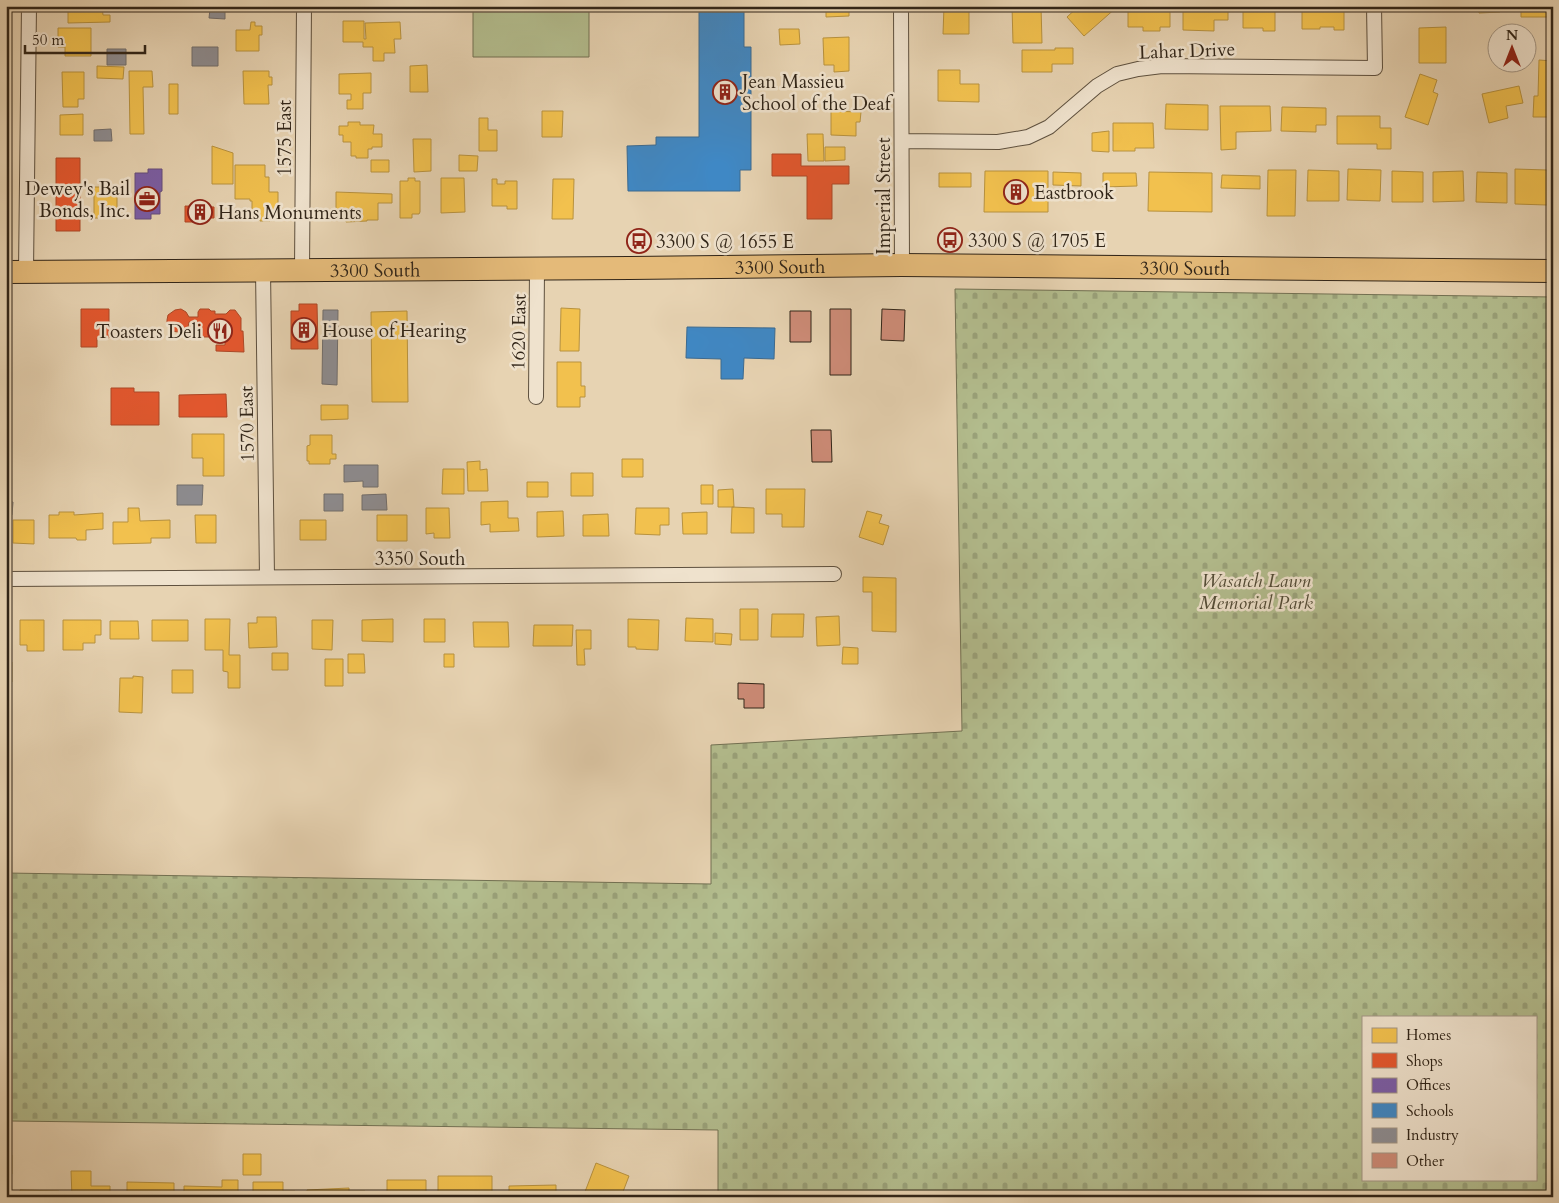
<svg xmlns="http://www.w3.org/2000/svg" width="1559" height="1203" viewBox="0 0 1559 1203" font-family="Cardo,serif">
<defs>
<pattern id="cemetery-stones" width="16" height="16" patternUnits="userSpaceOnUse" patternTransform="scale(1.25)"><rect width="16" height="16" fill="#b3bd8e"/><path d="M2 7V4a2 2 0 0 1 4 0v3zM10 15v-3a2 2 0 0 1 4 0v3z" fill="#9aa27a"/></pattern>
</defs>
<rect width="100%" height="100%" fill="#e7d3b2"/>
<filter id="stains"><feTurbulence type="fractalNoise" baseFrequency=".004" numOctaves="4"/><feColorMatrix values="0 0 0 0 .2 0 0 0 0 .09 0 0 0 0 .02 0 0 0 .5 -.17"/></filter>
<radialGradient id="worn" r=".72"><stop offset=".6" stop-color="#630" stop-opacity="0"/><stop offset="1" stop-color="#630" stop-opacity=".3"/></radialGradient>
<path fill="#b3bd8e" stroke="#727153" d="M473 6H589V57H473Z"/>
<path fill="url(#cemetery-stones)" stroke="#727153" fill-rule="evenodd" d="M955 289 1553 297V1197H718V1130L10 1121 6 873 711 884V745L962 731ZM1363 1017H1535V1179H1363Z"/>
<path fill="#f2c14e" stroke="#b8923e" d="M68 6H102L103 15H110V22L68 23Z
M826 6H849V16L826 17Z
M944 6H969V34H943Z
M1012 6H1041L1042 43H1013Z
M1079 6H1116L1117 7 1084 36 1067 17Z
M1128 6H1170V27H1160V31H1143V27H1128Z
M1183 6H1228V20H1214V31L1183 30Z
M1302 6H1335V10H1344V30H1334V27H1320V29H1302Z
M1412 6H1438V11H1412Z
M1478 6H1500V12L1479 13Z
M1521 6H1553V17H1521Z
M1243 7H1275V31H1263V28H1243Z
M343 21H364V39H366L365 23 400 22 401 39H394L395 53H384V61H373V47H363V42H343Z
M251 22H255V26H262V35H259V51H236V30H250Z
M1446 27V63H1419V28Z
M58 28H91V56H65V47H58Z
M779 29H799L800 44 780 45Z
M849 37V71L834 72V65H824L823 38Z
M1055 48H1073V64H1052V72H1022V50H1055Z
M1539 60 1553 61V117H1533L1534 96H1538Z
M427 65 428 92H410V66Z
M97 66 124 67 123 79 97 78Z
M938 70H960V84H979V102L938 101Z
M129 71H152L153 87H143L144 134H130Z
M243 71H269V77H272V85H268L269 104H244Z
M62 72H84V99H78V107H63Z
M371 73V93H363V109H347V100H351V94H339V74Z
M1420 74 1437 80 1433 92 1438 94 1428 125 1405 117Z
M169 84H178V114H169Z
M1519 86 1523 103 1506 106 1508 118 1489 123 1482 94Z
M1166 104 1208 105V130L1165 129Z
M1220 106H1270L1271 131 1236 132V149L1221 150Z
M1282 107 1326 108V125H1316V132L1281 131Z
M542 111H563L562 137H542Z
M831 111 861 112 860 122H856V136L831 135Z
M83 114V135H60V115Z
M1337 116H1380V128H1391V149H1377V144H1337Z
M479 118H488V130H497V151H479Z
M348 122H360V125H374L373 134H382V147H372V149H368V158H356V156H351V142H343V135H339V126H348Z
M1113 123H1153L1154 148H1135V151H1113Z
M1109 131V152L1092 151V133Z
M807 134H823L824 161H808Z
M413 139H431V171L414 172Z
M212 146 233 153V184H212Z
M825 147H845V160L825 161Z
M459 155 478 156 477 171H459Z
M371 160H389V172H371Z
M235 165H265V177H269V192H278V216H270V221H260V217H252V201H250V199H235Z
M1348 169 1381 170 1380 201 1347 200Z
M1515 169 1547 170V205L1515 204Z
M1268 170H1296L1295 216H1267Z
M1308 170 1339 171V201H1307Z
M985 171H1048V212H984Z
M1392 171 1423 172V202H1392Z
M1463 171 1464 201 1433 202V172Z
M1053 172 1081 173V186L1053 185Z
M1149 172 1212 173V212L1148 211Z
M1477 172 1507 173V203L1476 202Z
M939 173H971V187H939Z
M1103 173H1136L1137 186 1103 187Z
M1222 175 1260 176V189L1221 188Z
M408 178H415V181H420V212L419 214H412V218H400V181H408Z
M441 178H464L465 212 441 213Z
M492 179H497V184H505V181H517V209H507V206H492Z
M553 179H574L573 219H552Z
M94 187H117V218H94Z
M336 192 392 194V203H378V220H367V221L346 222V219H336Z
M561 308 580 309 579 351H560Z
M407 311 408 402H372L371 312Z
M557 362H581V386H585V397H580V407H557Z
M321 405H348V419L321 420Z
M192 434H224V476H203V458H192Z
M310 435H332V454H336V459H330V464H309V461H307V446L310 445Z
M622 459H643V477H622Z
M480 461V470L487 469 488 491H468L467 462Z
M443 469H464V494H442Z
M571 473H593V496H571Z
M527 482H548V497H527Z
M701 485H713V504H701Z
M733 489 734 507H718V490Z
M766 489H805L804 527H782V514H766Z
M508 501V518H518L519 531 490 532V524L481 525V502Z
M732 507 754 508V533H731Z
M128 508H139L140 521 170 520V538H151V543L113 544V522H128Z
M426 508H449L450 538H434V533L426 534Z
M636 508H669V525H660V535L635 534Z
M563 511 564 536 537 537V512Z
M867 511 882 515 879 523 889 526 883 545 859 537Z
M59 512H74V515L103 513V529L86 530V540H77L76 538H49V515H59Z
M707 512V534H683L682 513Z
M608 514 609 536H583V515Z
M195 515H216V543H196Z
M377 515H407V541H377Z
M13 520H34V544L13 543Z
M300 520H326V540H300Z
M863 577 896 578V632L872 631V592H863Z
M740 609H758V640H740Z
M772 614H804L803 637H771Z
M839 616 840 645 817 646 816 617Z
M257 617H276L277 647 249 648 248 623H257Z
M686 618 713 619V642L685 641Z
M205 619H230L229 655H240V688H228V672L223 671V650H205Z
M393 619V642L362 641V620Z
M424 619H445V642H424Z
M628 619 659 620 658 650 636 649V647H628Z
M20 620H44V651H27V645H20Z
M63 620H101V635H95V643H83V650H63Z
M152 620H188V641H152Z
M312 620H333L332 650 312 649Z
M110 621H138L139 639H110Z
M473 622H508L509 647H474Z
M534 625H573L572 646H533Z
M576 630H591V649H584L585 665H577Z
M715 633 732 634 731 645 715 644Z
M843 647 858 648V664H842Z
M272 653H288V670H272Z
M348 654H364L365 673H348Z
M444 654H454V667H444Z
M325 659H343V686H325Z
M12 662V682H6V663Z
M172 670H193V693H172Z
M133 676 143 677 142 713 119 712 120 678H133Z
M243 1154H261V1175H243Z
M6 1155H12V1174H6Z
M596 1163 629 1176 621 1197H583Z
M71 1171H91V1186H110V1197H72Z
M438 1176H492V1197H438Z
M222 1180H238V1197H184V1186L222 1187Z
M387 1180H426V1197H378V1193H387Z
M127 1182 174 1183V1197H127Z
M253 1182H283V1191H295V1197H253Z
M556 1185V1197H506H509V1186Z
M349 1188V1191H365V1197H307V1190Z
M20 1190 59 1191V1197H20Z"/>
<path fill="#e4572e" stroke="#ae4827" d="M772 154H801V166H849V184H832V219H807V176H772Z
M56 158H80V231H56Z
M185 206 214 207V218H198V222H185Z
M299 304H317L318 349H291V311H299Z
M81 309H109V338H97V347H81Z
M181 309 186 312 189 317H198V312L200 309H209L211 311H215V314H226L230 310H235L241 318V331H243L244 352 216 351V345H225V334H213L211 337H199L198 322H189L188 327 184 330 178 332 171 331 167 325V320L168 315 175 310Z
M111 388H134V392H159V425H111Z
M226 394 227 417H179V395Z"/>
<path fill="#7b5ea7" stroke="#654d7c" d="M148 169H162V191L160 192V214H151V219H135V173H148Z"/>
<path fill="#3f88c5" stroke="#3b6a91" d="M699 6H744V47H751V170H740V191H628L627 146 656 145V137H699Z
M687 327 775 328 774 359 744 358 743 379H721V359L686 358Z"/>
<path fill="#8d8d92" stroke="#716e6d" d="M210 9H225V19L209 18Z
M192 47H218V66H192Z
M107 49H126V65H107Z
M111 129 112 141H94V130Z
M323 310H338L337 385 322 384Z
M344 465H378V487H363V481L344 482Z
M177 485H203L202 505H177Z
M324 494H343V511H324Z
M386 494 387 510H362V495Z
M6 501 13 502 12 515H6Z"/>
<path fill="#ce8c78" stroke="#312518" d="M830 309H851V375H830Z
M882 309 905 310 904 341 881 340Z
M790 311H811V342H790Z
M811 430H831L832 462H812Z
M738 683 764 684V708H744V699H738Z"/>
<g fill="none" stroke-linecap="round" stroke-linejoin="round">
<defs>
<path id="street" d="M901 6 902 265
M902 141 998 142 1028 137 1049 127 1097 86 1117 74 1138 69 1162 66 1375 68 1374 6
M263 270 267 577
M302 270 304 6
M26 272 29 6
M536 397 537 269
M6 579 834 574"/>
<g id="primary">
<path id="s1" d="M6 272 630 268 902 265 1553 271"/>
</g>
</defs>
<use href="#street" stroke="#5e503e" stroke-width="16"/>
<use href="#primary" stroke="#312518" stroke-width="24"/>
<use href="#street" stroke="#efe2cd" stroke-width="14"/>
<use href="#primary" stroke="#e4ba79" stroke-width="22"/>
</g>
<defs>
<symbol id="building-ring" viewBox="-11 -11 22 22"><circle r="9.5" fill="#efe2cd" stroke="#8f2418" stroke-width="1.5"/><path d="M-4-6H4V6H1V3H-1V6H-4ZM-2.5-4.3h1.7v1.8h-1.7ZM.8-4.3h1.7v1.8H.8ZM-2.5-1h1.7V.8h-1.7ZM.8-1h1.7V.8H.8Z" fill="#8f2418"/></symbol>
<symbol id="office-ring" viewBox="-11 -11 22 22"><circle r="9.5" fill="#efe2cd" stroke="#8f2418" stroke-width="1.5"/><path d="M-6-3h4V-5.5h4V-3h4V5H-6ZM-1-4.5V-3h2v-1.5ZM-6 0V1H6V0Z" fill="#8f2418"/></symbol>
<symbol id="bus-ring" viewBox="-11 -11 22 22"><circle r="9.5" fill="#efe2cd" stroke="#8f2418" stroke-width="1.5"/><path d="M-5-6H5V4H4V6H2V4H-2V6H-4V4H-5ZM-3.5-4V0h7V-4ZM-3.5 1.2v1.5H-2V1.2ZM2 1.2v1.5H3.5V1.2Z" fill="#8f2418"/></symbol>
<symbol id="restaurant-ring" viewBox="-11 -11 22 22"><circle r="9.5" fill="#efe2cd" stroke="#8f2418" stroke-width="1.5"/><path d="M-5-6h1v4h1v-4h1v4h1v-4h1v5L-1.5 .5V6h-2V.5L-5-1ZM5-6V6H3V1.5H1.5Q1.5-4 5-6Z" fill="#8f2418"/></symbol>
</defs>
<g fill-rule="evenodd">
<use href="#building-ring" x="711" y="78" width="28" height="28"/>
<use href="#building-ring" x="1002" y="178" width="28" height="28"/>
<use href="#office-ring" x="133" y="185" width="28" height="28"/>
<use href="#building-ring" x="186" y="198" width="28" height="28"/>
<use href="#bus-ring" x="936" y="226" width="28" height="28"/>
<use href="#bus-ring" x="625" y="227" width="28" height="28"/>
<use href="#building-ring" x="290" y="316" width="28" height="28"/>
<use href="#restaurant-ring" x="206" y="317" width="28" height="28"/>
</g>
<g text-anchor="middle" stroke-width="5" stroke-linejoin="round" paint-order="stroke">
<g font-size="19" fill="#312518" stroke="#efe2cd">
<text transform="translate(1187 50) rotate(-2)" y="7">Lahar Drive</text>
<text transform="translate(284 138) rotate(-90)" y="7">1575 East</text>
<text transform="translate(883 196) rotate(-90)" y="7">Imperial Street</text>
<text dy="7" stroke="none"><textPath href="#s1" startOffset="774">3300 South</textPath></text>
<text dy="7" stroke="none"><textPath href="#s1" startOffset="1179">3300 South</textPath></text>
<text dy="7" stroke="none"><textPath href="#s1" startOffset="369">3300 South</textPath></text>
<text transform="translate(518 332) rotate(-89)" y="7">1620 East</text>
<text transform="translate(246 424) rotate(-91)" y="7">1570 East</text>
<text x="420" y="565">3350 South</text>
</g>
<g font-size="19" fill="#312518" stroke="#efe2cd" text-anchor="start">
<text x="742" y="88">Jean Massieu<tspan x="742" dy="22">School of the Deaf</tspan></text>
<text x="130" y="195" text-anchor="end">Dewey's Bail<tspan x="130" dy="22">Bonds, Inc.</tspan></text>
<text x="1034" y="199">Eastbrook</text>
<text x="218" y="219">Hans Monuments</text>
<text x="968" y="247">3300 S @ 1705 E</text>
<text x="656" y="248">3300 S @ 1655 E</text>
<text x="322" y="337">House of Hearing</text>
<text x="202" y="338" text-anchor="end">Toasters Deli</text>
</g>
<g font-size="19" font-style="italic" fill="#524b36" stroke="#efe2cd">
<text x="1256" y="587">Wasatch Lawn<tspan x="1256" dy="22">Memorial Park</tspan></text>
</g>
</g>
<rect width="1559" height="1203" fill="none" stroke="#e7d3b2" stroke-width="25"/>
<rect x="8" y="8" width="1544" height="1188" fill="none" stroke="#312518" stroke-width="2.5"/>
<rect x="12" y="12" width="1534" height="1178" fill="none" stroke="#312518"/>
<rect x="1362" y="1016" width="175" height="165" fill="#efe2cd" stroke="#a39685"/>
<rect x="1372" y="1028" width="25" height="15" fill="#f2c14e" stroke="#a39685"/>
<text x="1406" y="1040" font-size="15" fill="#312518">Homes</text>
<rect x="1372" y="1053" width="25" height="15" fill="#e4572e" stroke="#a39685"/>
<text x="1406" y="1066" font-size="15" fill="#312518">Shops</text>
<rect x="1372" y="1078" width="25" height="15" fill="#7b5ea7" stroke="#a39685"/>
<text x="1406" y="1090" font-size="15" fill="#312518">Offices</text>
<rect x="1372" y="1103" width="25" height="15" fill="#3f88c5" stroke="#a39685"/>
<text x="1406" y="1116" font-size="15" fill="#312518">Schools</text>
<rect x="1372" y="1128" width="25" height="15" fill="#8d8d92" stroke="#a39685"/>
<text x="1406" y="1140" font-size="15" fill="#312518">Industry</text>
<rect x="1372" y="1153" width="25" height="15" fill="#ce8c78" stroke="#a39685"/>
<text x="1406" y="1166" font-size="15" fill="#312518">Other</text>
<g transform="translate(1512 48)"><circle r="24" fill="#efe2cd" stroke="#a39685"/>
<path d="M0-4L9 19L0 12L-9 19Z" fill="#8f2418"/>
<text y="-8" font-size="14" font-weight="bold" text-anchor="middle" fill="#312518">N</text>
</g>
<path d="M25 45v8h120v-8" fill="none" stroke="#312518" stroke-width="2.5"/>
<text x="32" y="45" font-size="15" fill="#312518" stroke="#efe2cd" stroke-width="4" paint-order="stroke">50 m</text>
<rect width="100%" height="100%" filter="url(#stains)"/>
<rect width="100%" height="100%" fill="url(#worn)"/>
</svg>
